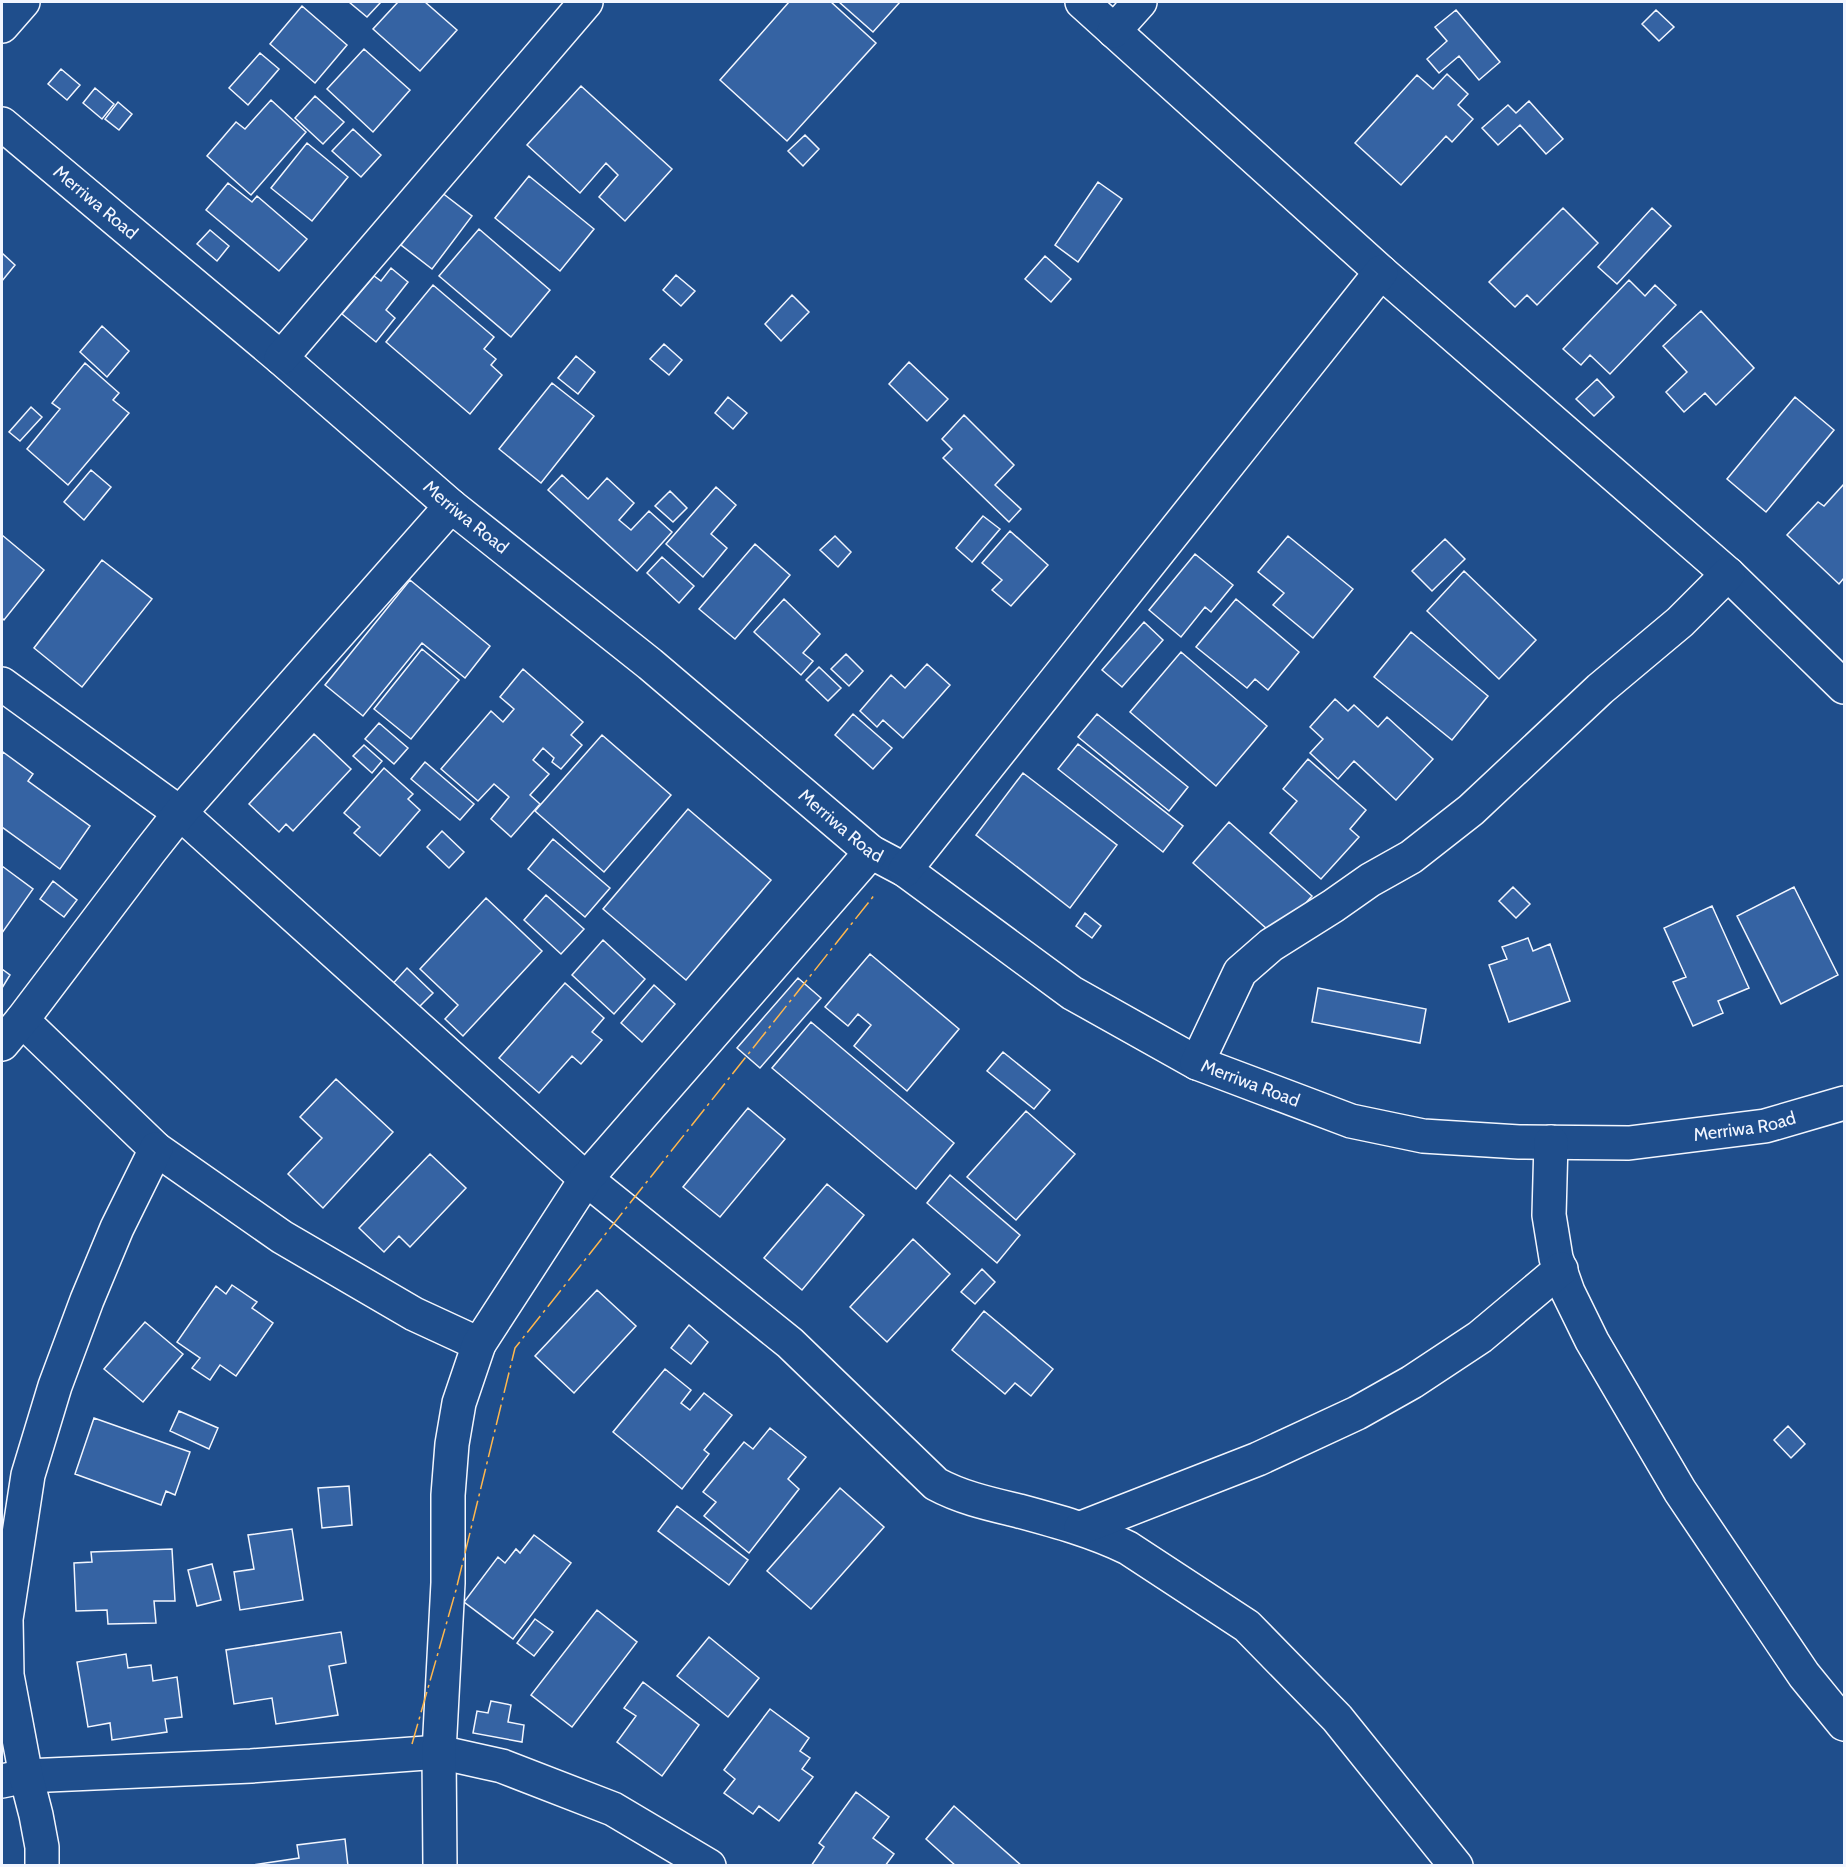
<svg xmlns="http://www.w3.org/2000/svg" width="1846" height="1867" viewBox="0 0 1846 1867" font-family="Cabin,sans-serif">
<rect width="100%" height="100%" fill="#1f4e8c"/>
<path fill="#3563a3" stroke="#f2f6ff" stroke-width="1.5" d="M349 2H381L367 17Z
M398 2H425L457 30 420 71 373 29Z
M789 2H831L876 43 787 141 720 80Z
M839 2H900L873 32Z
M302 6 347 45 315 83 270 44Z
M1456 10 1500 62 1479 80 1459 56 1439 73 1427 59 1447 41 1435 27Z
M1656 10 1674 27 1659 41 1642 24Z
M364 49 410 90 373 132 327 89Z
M260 53 279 69 248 105 229 88Z
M61 69 80 85 67 100 48 84Z
M1447 74 1468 94 1458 105 1473 119 1452 142 1446 136 1401 185 1355 143 1417 75 1433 89Z
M581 86 672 169 625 221 599 197 618 175 606 163 580 193 527 145Z
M95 88 114 104 102 119 83 103Z
M315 96 344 122 323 144 295 118Z
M271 100 306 132 251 195 207 156 236 122 245 129Z
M1529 101 1563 139 1546 154 1520 125 1498 145 1482 128 1508 105 1516 113Z
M118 102 132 114 119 130 105 119Z
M353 129 381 155 361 177 332 151Z
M805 135 819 149 803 166 788 151Z
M307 143 348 177 312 221 271 188Z
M529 176 594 229 560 271 495 218Z
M1098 182 1122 199 1078 262 1055 245Z
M228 183 252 202 257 196 307 239 279 271 206 210Z
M441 192 472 216 432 269 401 245Z
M1563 208 1598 243 1537 305 1527 295 1515 307 1489 282Z
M1652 208 1671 226 1617 284 1598 267Z
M479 229 550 290 511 337 439 276Z
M210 230 229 246 217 261 197 244Z
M2 253 15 265 2 281Z
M1045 256 1071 279 1051 302 1025 279Z
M391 268 408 282 386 310 395 318 376 342 342 314 374 276 381 281Z
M676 275 695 291 681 306 663 290Z
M1629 280 1645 296 1655 285 1676 305 1610 374 1590 355 1581 365 1563 349Z
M433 285 494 337 484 349 496 359 491 365 502 375 470 414 386 342Z
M792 295 809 312 781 341 765 324Z
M1701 311 1754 368 1716 405 1705 393 1684 412 1666 392 1687 372 1663 346Z
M102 326 129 351 107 377 80 352Z
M664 344 682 360 669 375 650 359Z
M576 356 595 372 578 394 558 378Z
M909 362 948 399 927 421 889 384Z
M85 363 119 393 113 400 129 413 68 485 27 449 60 409 52 403Z
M1597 379 1614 397 1594 416 1576 399Z
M552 383 594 416 541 483 499 449Z
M728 397 747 413 733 429 715 413Z
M1795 397 1834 430 1766 512 1727 479Z
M31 407 42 417 20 441 9 432Z
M964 415 1014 465 995 485 1021 509 1009 522 943 458 952 449 942 439Z
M91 470 111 487 84 520 64 502Z
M562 475 588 499 607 478 634 503 619 520 631 530 649 511 672 532 637 571 548 490Z
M1844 484V578L1839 584 1787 535 1818 502 1824 506Z
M716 487 736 505 711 534 727 548 703 577 666 544Z
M670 491 687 508 673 522 655 506Z
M983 516 1000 529 972 562 956 548Z
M1010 531 1048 565 1011 606 992 590 1002 580 982 563Z
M2 535 44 570 4 620 2 618Z
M835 536 851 552 838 567 820 550Z
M1288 536 1353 589 1313 638 1273 605 1284 593 1258 572Z
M1445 539 1465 559 1432 591 1412 571Z
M755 544 790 575 735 639 699 609Z
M1195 554 1233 585 1211 612 1205 607 1181 637 1149 610Z
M662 557 694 586 679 603 647 573Z
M102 560 152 599 82 687 34 648Z
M1464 571 1536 640 1499 679 1427 611Z
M410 580 490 646 465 678 422 643 363 716 325 685Z
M784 599 820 634 803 653 813 661 801 675 754 632Z
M1236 599 1299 652 1268 690 1255 679 1247 688 1196 647Z
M1144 622 1163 640 1122 687 1102 670Z
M1411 632 1488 696 1452 740 1374 677Z
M422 649 459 680 411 739 374 709Z
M1181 652 1267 726 1216 786 1130 712Z
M846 654 863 671 849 686 831 669Z
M927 664 950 685 903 738 883 720 877 727 860 711 891 675 905 688Z
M819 667 841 688 828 701 806 680Z
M523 669 583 722 571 735 582 745 561 769 552 762 554 758 543 748 533 760 549 774 530 795 540 804 511 837 491 819 509 797 494 784 478 801 441 769 491 711 503 722 514 709 500 697Z
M1335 699 1348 711 1354 705 1378 727 1387 717 1433 759 1396 800 1354 761 1338 779 1310 753 1323 739 1310 727Z
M853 714 892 748 873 769 835 735Z
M1097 714 1188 787 1169 811 1078 737Z
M379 723 408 748 394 764 365 739Z
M314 734 351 769 293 831 286 824 279 832 249 804Z
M602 735 671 795 604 872 535 811Z
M1078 744 1183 826 1163 852 1058 769Z
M364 745 382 761 372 773 353 756Z
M3 752 33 774 28 781 90 826 60 869 2 827V755Z
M1308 759 1366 810 1350 829 1359 837 1321 879 1270 833 1297 801 1283 789Z
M425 762 474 804 460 820 411 779Z
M384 768 413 794 408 799 420 810 380 856 354 833 360 827 344 813Z
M1023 773 1117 845 1070 908 976 835Z
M688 809 771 880 686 980 603 909Z
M1229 822 1312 896 1276 937 1193 863Z
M442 831 464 852 449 868 427 847Z
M553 839 610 888 585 917 528 869Z
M2 866 33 889 2 933Z
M53 881 77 900 64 917 40 899Z
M1513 887 1530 904 1516 918 1499 901Z
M1794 887 1838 975 1781 1004 1737 916Z
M546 895 584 929 561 954 524 920Z
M486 898 542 951 463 1036 445 1019 458 1005 420 969Z
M1712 906 1749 988 1718 1001 1723 1013 1693 1026 1673 982 1686 977 1664 928Z
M1085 913 1101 926 1092 938 1076 926Z
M1528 938 1533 951 1550 944 1570 1001 1509 1022 1489 965 1507 959 1502 947Z
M603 940 645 979 614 1014 572 975Z
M870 954 959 1029 907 1091 854 1046 871 1025 858 1014 848 1026 825 1007Z
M407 968 433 993 414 1012 389 988Z
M2 969 10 975 2 988Z
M798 978 821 998 760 1068 737 1048Z
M565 983 604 1018 592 1032 602 1040 581 1064 572 1056 539 1093 499 1058Z
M654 985 675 1004 642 1042 621 1023Z
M1318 988 1426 1009 1420 1043 1312 1022Z
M811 1022 954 1143 916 1189 772 1068Z
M1003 1052 1050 1090 1034 1109 987 1071Z
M336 1079 393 1132 323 1208 288 1174 322 1138 300 1117Z
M748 1108 785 1139 720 1217 683 1187Z
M1026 1111 1075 1154 1016 1220 967 1177Z
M430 1154 466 1188 410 1247 399 1236 384 1252 359 1228Z
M950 1175 1020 1235 997 1263 927 1203Z
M827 1184 864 1215 802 1290 764 1258Z
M913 1239 950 1274 887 1342 850 1307Z
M982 1269 995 1282 975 1304 961 1292Z
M232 1285 257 1302 252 1308 273 1323 236 1376 220 1365 210 1380 192 1368 200 1358 177 1342 216 1286 226 1294Z
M597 1290 636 1326 574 1393 535 1356Z
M984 1311 1053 1369 1031 1396 1015 1383 1005 1394 952 1350Z
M145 1322 183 1354 143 1402 104 1369Z
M689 1325 708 1342 691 1364 671 1348Z
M665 1369 691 1390 681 1403 690 1410 704 1393 732 1415 704 1450 709 1454 682 1489 613 1432Z
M179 1411 218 1428 209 1449 170 1431Z
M94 1418 190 1452 175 1495 166 1491 161 1505 75 1474Z
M1788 1426 1805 1444 1791 1458 1774 1440Z
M770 1428 806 1457 788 1479 799 1489 749 1553 704 1516 716 1502 703 1492 744 1442 753 1449Z
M349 1486 352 1525 322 1528 318 1488Z
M840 1488 884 1527 811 1609 767 1571Z
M677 1506 748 1560 729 1585 658 1531Z
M292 1529 303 1600 240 1610 234 1572 254 1569 248 1535Z
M534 1535 571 1563 513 1639 464 1602 498 1557 505 1563 516 1549 520 1553Z
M172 1549 175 1601H154L156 1623 108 1624 107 1610 76 1611 74 1563 92 1562 91 1552Z
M212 1564 221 1600 197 1606 188 1570Z
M597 1610 637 1642 572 1727 531 1695Z
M535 1619 553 1632 534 1656 517 1643Z
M341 1632 346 1663 329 1666 338 1715 276 1724 272 1698 234 1704 226 1650Z
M709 1637 759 1678 728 1717 677 1676Z
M126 1654 128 1668 151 1665 153 1681 177 1677 182 1717 165 1719 167 1732 112 1740 110 1723 88 1727 77 1662Z
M643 1682 699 1725 662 1776 617 1742 636 1716 624 1708Z
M491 1701 511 1705 508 1722 524 1725 522 1742 473 1733 477 1711 488 1713Z
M770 1709 809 1738 800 1751 810 1758 802 1769 813 1777 779 1821 759 1806 753 1814 724 1793 735 1779 724 1770Z
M856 1792 889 1817 873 1838 894 1854 885 1866H811L824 1847 819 1843Z
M954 1806 1022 1866H956L926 1839Z
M345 1839 348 1866H246L299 1858 297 1845Z"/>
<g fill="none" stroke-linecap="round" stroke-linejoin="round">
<defs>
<g id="minor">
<path d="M1082 2 1381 272 1728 574 1844 687"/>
<path d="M2 26 23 2"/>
<path d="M1114 31 1140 2"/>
<path id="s1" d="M2 124 281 358 451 506 650 664 871 852 905 870 1072 993 1197 1063 1351 1121 1423 1136 1519 1142 1629 1143 1765 1126 1844 1103"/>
<path d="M281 358 586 2"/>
<path d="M2 684 180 813 586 1179 790 1343 936 1484C962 1498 990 1504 1019 1511 1056 1521 1093 1531 1128 1548L1247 1626 1337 1718 1456 1866"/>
<path d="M905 870 1381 272"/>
<path d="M22 1020 156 1149 282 1237 414 1314 479 1344"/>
<path d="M2 1044 22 1020 150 851 180 813 451 506"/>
<path d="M1197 1063 1240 972 1271 945 1333 906 1370 880 1411 857 1471 810 1600 689 1680 622 1728 574"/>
<path d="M1551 1142 1549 1215 1556 1258 1568 1292 1592 1341 1680 1491 1804 1675 1844 1724"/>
<path d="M1081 1528 1258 1459 1357 1413 1412 1382 1480 1337 1561 1269"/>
<path d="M2 1781 26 1776 251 1766 439 1752 502 1766 613 1809 709 1866"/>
<path d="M42 1866V1847L36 1815 26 1776 7 1675 6 1619 28 1475 55 1386 87 1300 117 1228 156 1149"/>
<path d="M440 1866 439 1752 448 1583V1495L452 1444 459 1403 479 1344 586 1179 871 852"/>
</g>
</defs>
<use href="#minor" stroke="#f2f6ff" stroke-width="36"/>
<use href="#minor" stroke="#1f4e8c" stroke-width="33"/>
<path stroke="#ffb74d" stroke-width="1.5" stroke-dasharray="21 4.5 3 4.5" stroke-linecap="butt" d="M412 1744 456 1590 515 1348 876 893"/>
</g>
<g text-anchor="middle" stroke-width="4.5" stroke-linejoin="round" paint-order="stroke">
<g font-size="18" fill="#f2f6ff" stroke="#1f4e8c">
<text dy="6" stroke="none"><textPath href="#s1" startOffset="122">Merriwa Road</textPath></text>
<text dy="6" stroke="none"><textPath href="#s1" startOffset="608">Merriwa Road</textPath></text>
<text dy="6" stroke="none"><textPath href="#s1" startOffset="1094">Merriwa Road</textPath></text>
<text dy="6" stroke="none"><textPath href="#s1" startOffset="1580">Merriwa Road</textPath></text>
<text dy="6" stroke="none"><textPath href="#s1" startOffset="2084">Merriwa Road</textPath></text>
</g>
</g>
<rect width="1846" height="1867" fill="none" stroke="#f2f6ff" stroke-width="6"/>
</svg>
